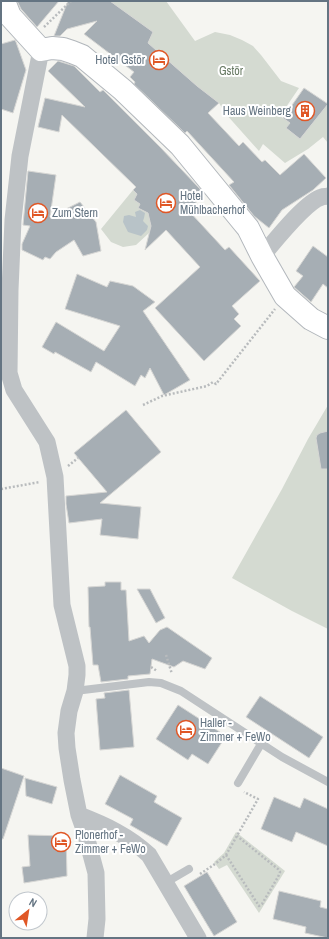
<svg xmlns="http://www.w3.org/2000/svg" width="329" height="939" viewBox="0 0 329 939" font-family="'Archivo Narrow',sans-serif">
<rect width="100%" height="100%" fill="#f5f5f1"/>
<path fill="#d4dad1" d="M110 1H166L195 41 215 32 230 35 242 40 253 46 261 55 281 81 299 88 280 116 290 123 287 129 300 139 328 104V143L323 137 308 149 285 163 263 144 259 151 225 113 219 103 197 86 148 43 153 32Z
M133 190 137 194 134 200 140 204 138 208 148 213 151 226 149 233 136 245 123 247 111 242 101 229Z
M328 405V629L292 611 232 578 282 489 308 439Z
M236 832 285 871 259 913 227 865 219 869 214 862 224 853Z"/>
<path fill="#b8c3c8" d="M140 210 145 213 144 218 143 221 148 226 147 230 141 236 128 232 123 222 124 216 129 215 136 217 135 212Z"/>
<path fill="#a6aeb4" stroke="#d6d6d4" d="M17 1H59L37 27 21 9Z
M68 1H110L153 32 148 43 197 86 219 103 208 113 239 146 243 142 262 162 265 160 280 175 304 154 326 178 313 190 282 210 269 228 254 216 229 185 234 182 187 131 185 133 134 84 135 82 130 77 134 72 84 34 97 21 67 29 60 36H54Z
M15 40 16 42 26 70 13 113 1 109V44Z
M58 61 74 66 100 92 103 90 160 147 201 190 204 195 188 210 225 250 229 247 260 281 232 306 239 314 234 319 241 326 204 361 155 308 200 267 166 230 145 250 151 226 148 213 138 208 140 204 134 200 137 194 133 190 136 187 62 115 59 132 38 127 45 98 85 107 48 71Z
M304 88 328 104 300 139 286 128 290 123 283 118Z
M28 171 56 175 50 217 80 202 96 222 101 251 83 256 74 240 56 252 50 259 45 257 43 260 22 250V244L30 226 23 225Z
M313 246 328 257V288L323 284 311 302 294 287 303 276 296 271Z
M77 274 107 287 110 281 133 286 155 302 143 311 190 380 164 395 150 368 145 378 141 375 135 386 96 362 91 372 55 352 54 354 42 347 56 322 104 351 120 326 65 309Z
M126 410 161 452 100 503 141 507 138 539 100 535 102 519 69 523 66 504V496L107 492 74 453Z
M328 431V469H321L316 438 317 435 320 433Z
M105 582H121V590H126L129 641 144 636 149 643 160 630 167 627 212 658 205 669 183 661 174 667 152 659 150 674 128 676V679L101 682 98 665H93L90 627H89L88 587 105 586Z
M137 589H150L165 618 156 623Z
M129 690 134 747 100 750 96 699 105 698 104 693Z
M260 696 323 737 309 758 246 717Z
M178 705 226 736 208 764 192 754 188 760 156 739Z
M1 768 24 776 3 839H1Z
M120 775 157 796 154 802 182 818 167 846 130 825 133 819 105 804Z
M25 778 57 787 52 804 26 796Z
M274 797 300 808 304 798 328 809V846L296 832 292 842 261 829Z
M28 835 66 836 67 876 24 883 22 867 30 866Z
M207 872 237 922 214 936 184 886Z
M279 891 321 901 320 907 328 909V938L305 933 306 927 273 919Z"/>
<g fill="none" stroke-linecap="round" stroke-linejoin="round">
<defs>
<path id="secondary" d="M4 1 10 16 41 50 52 48 63 49 72 52 82 56 123 90 180 145 243 222 248 228 262 256 285 296 311 319 328 328"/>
</defs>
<use href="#secondary" stroke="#b2b7bc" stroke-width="24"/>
<path stroke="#b8bbbd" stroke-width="2.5" stroke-dasharray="2 2" stroke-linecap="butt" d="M44 27 71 1
M143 405 162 396 207 386 213 382 216 384 275 309
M68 466 78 458
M1 489 40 482
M166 655 172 674
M151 667 157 671
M226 855 259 906 262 904 278 877 280 872 278 869 237 836
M200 874 215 864 226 855 258 799 244 792"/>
<path stroke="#bec2c5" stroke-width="8" d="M75 691 149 682 161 683 181 691 282 757 328 782
M238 783 261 744
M165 883 189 869"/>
<path stroke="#bec2c5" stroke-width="17" d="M41 50 20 156 13 220 10 290 9 373 14 390 47 442 55 477 62 605 77 666V675L75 691 69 711 66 733 67 748 72 780 79 815 85 832 96 873 97 919 95 938
M262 256C274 242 306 201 322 197 324 196 326 197 328 196
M79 815C105 825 129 836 149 855L198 938"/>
<use href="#secondary" stroke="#fff" stroke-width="22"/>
</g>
<defs>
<symbol id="hotel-ring" viewBox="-11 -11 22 22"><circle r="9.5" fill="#fff" stroke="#e05726" stroke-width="1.5"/><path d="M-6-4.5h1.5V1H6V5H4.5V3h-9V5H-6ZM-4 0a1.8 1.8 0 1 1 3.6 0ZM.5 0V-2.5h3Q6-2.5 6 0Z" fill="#e05726"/></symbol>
<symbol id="building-ring" viewBox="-11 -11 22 22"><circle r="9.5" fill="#fff" stroke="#e05726" stroke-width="1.5"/><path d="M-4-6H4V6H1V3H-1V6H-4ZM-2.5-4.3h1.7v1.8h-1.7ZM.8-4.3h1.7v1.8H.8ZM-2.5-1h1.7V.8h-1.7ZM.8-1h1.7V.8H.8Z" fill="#e05726"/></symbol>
</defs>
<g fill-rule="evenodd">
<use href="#hotel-ring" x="148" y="49" width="22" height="22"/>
<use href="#building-ring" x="294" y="100" width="22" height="22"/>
<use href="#hotel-ring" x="155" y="192" width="22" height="22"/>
<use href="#hotel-ring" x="27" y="202" width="22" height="22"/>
<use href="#hotel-ring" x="175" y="719" width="22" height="22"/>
<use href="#hotel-ring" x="50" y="831" width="22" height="22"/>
</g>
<g text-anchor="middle" stroke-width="4" stroke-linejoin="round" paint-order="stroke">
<g font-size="12" fill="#647482" stroke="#fff" text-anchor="start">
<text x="145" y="64" text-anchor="end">Hotel Gstör</text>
<text x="291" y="115" text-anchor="end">Haus Weinberg</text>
<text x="180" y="200">Hotel<tspan x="180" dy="14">Mühlbacherhof</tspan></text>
<text x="52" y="217">Zum Stern</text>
<text x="200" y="727">Haller -<tspan x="200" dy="14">Zimmer + FeWo</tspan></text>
<text x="75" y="839">Plonerhof -<tspan x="75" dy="14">Zimmer + FeWo</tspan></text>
</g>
<g font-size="12" fill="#677963" stroke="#fff">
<text x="231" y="75">Gstör</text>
</g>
</g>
<rect width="329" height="939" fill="none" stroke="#647482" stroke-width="4"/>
<g transform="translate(28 911) rotate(30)"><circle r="19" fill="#ffffff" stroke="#c1c7cd"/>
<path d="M0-3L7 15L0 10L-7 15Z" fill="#e05726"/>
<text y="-6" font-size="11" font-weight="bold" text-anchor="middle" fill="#647482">N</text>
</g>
</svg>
